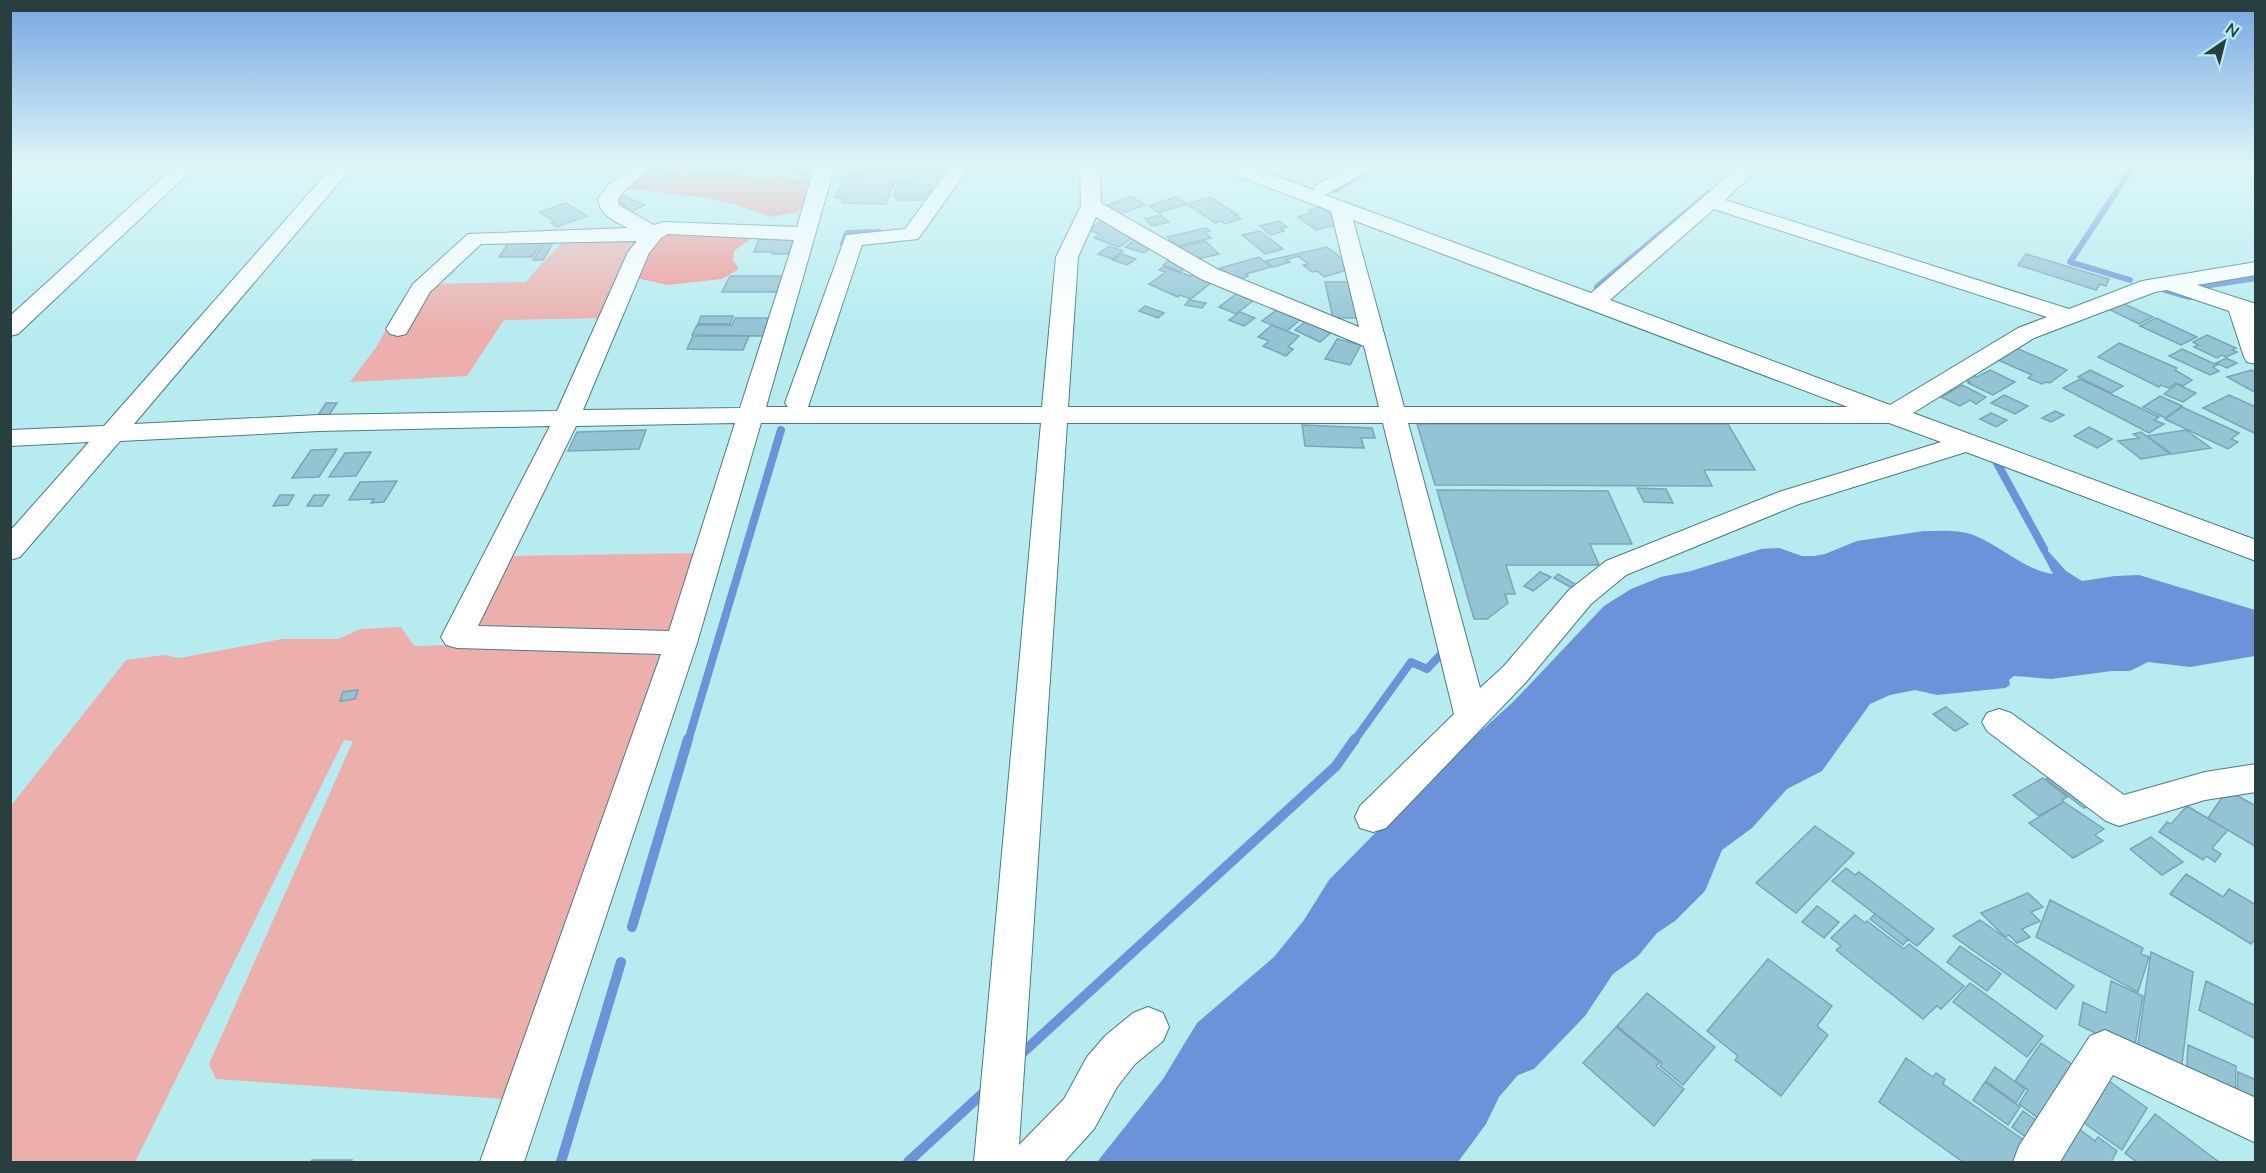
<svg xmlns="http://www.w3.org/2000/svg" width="2266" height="1173" viewBox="0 0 2266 1173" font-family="Mulish,sans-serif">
<rect width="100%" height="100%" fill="#b6ecf0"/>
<path fill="#ecafac" d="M646 237 606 318 504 320 467 376 350 382 377 346 387 328 430 284 526 282C538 266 552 254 565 239Z
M697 553 670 631 657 636 468 626 504 556Z
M401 627 414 646 460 645 656 648 665 656 503 1099 216 1079 209 1064 353 741 344 740 135 1162H11L10 807 126 660 164 655 179 658 282 639H338L360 629Z"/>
<path fill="#f39491" d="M656 168 685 172 715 169 762 178 776 175 811 180 805 206 796 212 772 217 734 204 701 197 623 188 645 172Z
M666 231 758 234 734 251 733 260 739 269 722 279 667 285 641 279 633 274 643 252Z"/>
<path fill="#6c92d9" d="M1924 531C1941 531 1960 529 1976 536 2002 547 2025 570 2053 574L2037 544 2039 541 2066 571 2082 581 2115 576 2139 575 2255 610V656L2190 667 2148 662 2130 671H2112L2051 679 2014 676 2009 680 2010 685 2005 688 1937 695 1915 690 1890 695 1870 704 1822 771 1787 789 1752 828 1722 850 1705 891 1675 921 1657 933 1638 956 1613 974 1585 1016 1534 1069 1518 1075 1499 1097 1486 1124 1458 1162H1097L1163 1079 1197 1023 1274 957 1304 920 1329 880 1432 775 1513 702 1604 606 1631 589 1661 577 1691 571 1761 549 1779 548 1802 556H1814L1825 554 1857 541Z"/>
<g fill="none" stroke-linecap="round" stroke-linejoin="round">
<path stroke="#6c92d9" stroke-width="6" d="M1335 190 1376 165
M843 244 847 233 879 232
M2130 280 2070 262 2134 165
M1597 287 1709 193
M2197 287 2256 278
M2165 290 2190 297"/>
<path stroke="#6c92d9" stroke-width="8" d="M1997 463 2044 549
M688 741 781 430
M1354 741 1411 662 1427 669 1443 652"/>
<path stroke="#6c92d9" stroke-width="10" d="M632 927 688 739
M1019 1056 1336 766 1355 739
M561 1162 621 962
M908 1162 982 1094"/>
</g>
<path fill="#94c3d4" stroke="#78a6b7" stroke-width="1.5" d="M737 165H777L773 171 734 170Z
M797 165H811L808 174H794Z
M850 165H867L863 176H846Z
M868 165H946L936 182H894L886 204 842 203 843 198H835L844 177 863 178Z
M898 184 932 185 928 198H925L924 200H898L899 197H894Z
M624 196 645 205 630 212 620 207 625 205 614 200Z
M1131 196 1145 205 1119 214 1106 206Z
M1176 197 1187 204 1159 213 1149 206Z
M1210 197 1238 215 1236 216 1241 219 1225 224 1221 221 1215 223 1187 204Z
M566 203 587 216 557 227 551 223 554 222 540 212Z
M1320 207 1334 217 1332 218 1340 224 1316 230 1298 217 1311 213 1308 210Z
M1161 215 1169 222 1152 226 1145 219Z
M1103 220 1123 229 1120 231 1135 236 1119 247 1094 238 1100 234 1088 230Z
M1279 221 1287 227 1281 228 1284 231 1271 235 1260 226Z
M1206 228 1210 231 1205 232 1211 238 1177 246 1167 237Z
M1260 231 1283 249 1265 254 1242 235Z
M759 239H794L788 254H772L773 252H754Z
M1134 240 1153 246 1144 253 1125 247Z
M1205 241 1219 254 1194 260 1180 247Z
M509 242H542L532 257H499Z
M544 243H553L543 260H533Z
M1109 246 1123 251 1112 259 1098 254Z
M1327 247 1354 268 1324 277 1317 271 1312 272 1303 265 1308 264 1298 256 1286 260 1290 262 1273 267 1266 261Z
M1122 254 1136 259 1127 265 1113 260Z
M2026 254 2109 279 2106 286 2100 284 2096 290 2018 265Z
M1259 257 1271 267 1246 274 1248 276 1240 279 1234 280 1220 268Z
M1170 260 1188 266 1180 272 1163 265Z
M1163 267 1191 276 1194 274 1213 281 1191 299 1180 295 1178 297 1149 284 1166 272 1159 270Z
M730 276H784L778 292H722Z
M1325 282H1348L1357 318H1333Z
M1236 294 1254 300 1236 314 1219 307Z
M1189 300 1206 303 1202 308 1185 305Z
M2122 303 2153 317 2139 324 2108 309Z
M1145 306 1164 313 1158 318 1139 311Z
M1278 309 1301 319 1287 331 1262 321Z
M1240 312 1255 318 1244 326 1229 320Z
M701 316H733L730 324H698Z
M735 318H774L767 336 692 335 697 325H732Z
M2156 318 2197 337 2181 345 2140 326Z
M1307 320 1334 330 1320 342 1295 330Z
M1272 325 1299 336 1288 347 1293 349 1286 356 1263 346 1269 341 1258 337Z
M2207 335 2236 348 2232 350 2237 352 2226 357 2222 355 2217 358 2194 347 2198 345 2193 342Z
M693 336H749L743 350 687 349Z
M1337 339 1361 345 1350 365 1325 359Z
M2119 343 2177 368 2175 370 2192 380 2183 386 2176 383 2169 388 2161 385 2159 387 2098 357Z
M2016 348 2067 370 2050 383 2046 382 2042 384 2028 378 2032 375 1998 360Z
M2182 349 2217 365 2213 367 2219 371 2210 375 2169 356Z
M2226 358 2237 363 2227 368 2216 363Z
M1990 370 2015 382 1993 395 1968 383 1970 382 1966 380 1973 375 1977 377Z
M2090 370 2123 386 2111 393 2078 377Z
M2252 370 2256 373V393L2227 377Z
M2080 379 2159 417 2154 420 2164 424 2149 433 2063 388Z
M2177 384 2196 393 2183 402 2164 394Z
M1962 385 1986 397 1976 404 1970 400 1960 406 1941 397Z
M2004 395 2028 406 2015 414 1991 403Z
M2229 395 2256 407V434L2203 408Z
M2160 396 2182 406 2165 418 2143 407Z
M326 403H337L329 415H318Z
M2182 407 2239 433 2231 439 2238 442 2228 449 2165 419Z
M2055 411 2064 415 2051 422 2042 418Z
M1991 413 2007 420 1996 427 1980 419Z
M1417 424H1728L1755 470H1704L1712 486 1435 485Z
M1302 425 1372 428 1375 438H1361L1364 448 1305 446Z
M2089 427 2112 439 2097 448 2074 436Z
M646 430 639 449 568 451 577 432Z
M2186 430 2211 448 2172 454 2147 436Z
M2141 432 2170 454 2141 459 2118 441 2139 438 2133 434Z
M337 449 319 477 292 478 311 450Z
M371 452 356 476 329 477 345 453Z
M397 481 384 502 371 503 374 499 349 500 360 482Z
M1637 488 1666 489 1673 503 1644 502Z
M1437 490 1608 491 1632 544H1590L1599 565H1506L1515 594H1505L1508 603 1487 619H1474Z
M280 495H294L288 505 273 506Z
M314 495H329L322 506H307Z
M1540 572 1551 577 1533 591 1524 586Z
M1558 574 1580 587 1576 590 1554 578Z
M358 690 355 699 340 701 343 692Z
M1946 707 1968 724 1955 731 1933 714Z
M2055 774 2093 803 2084 808 2046 779Z
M2043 778 2067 797 2062 800 2064 802 2039 816 2013 795Z
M2227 790 2256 806V847L2208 818Z
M2064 802 2104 829 2095 835 2103 841 2073 858 2029 823Z
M2187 806 2228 830 2212 848 2221 854 2215 862 2206 856 2203 860 2159 832 2167 822 2171 824Z
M1815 826 1854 853 1796 913 1756 883Z
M2151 837 2183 862 2162 875 2130 849Z
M1846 868 1855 875 1859 872 1934 929 1917 946 1832 881Z
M2186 874 2223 897 2229 889 2256 905V938L2251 944 2170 894Z
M2028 893 2043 907 2031 912 2040 921 2022 929 2030 937 2017 943 2009 935 2005 937 1981 913Z
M2050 900 2143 948 2141 954 2149 957 2138 992 2036 937Z
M1817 906 1839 922 1824 938 1802 922Z
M1875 914 1908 939 1903 945 1870 919Z
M1855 915 1865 923 1867 921 1904 949 1909 944 1964 986 1941 1009 1937 1006 1923 1019 1836 950 1841 946 1831 938Z
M1980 920 2074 986 2056 1009 1953 936Z
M1960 946 2001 974 1987 991 1947 962Z
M2151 952 2193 972 2181 1072 2137 1051Z
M1768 959 1832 1006 1817 1026 1828 1035 1781 1096 1735 1060 1738 1056 1707 1031Z
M2111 981 2143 996 2134 1052 2079 1025 2083 1002 2106 1013Z
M2206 981 2256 1006V1039L2199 1010Z
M1970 983 2043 1036 2027 1057 1953 1002Z
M1647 993 1715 1047 1683 1085 1660 1066 1662 1063 1617 1026Z
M1616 1027 1660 1062 1656 1066 1684 1089 1654 1126 1583 1063Z
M2041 1043 2079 1069 2045 1123 2019 1104 2028 1090 2015 1081Z
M2188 1045 2236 1066 2235 1102 2186 1079Z
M1906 1058 1933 1077 1936 1073 1945 1079 1943 1084 2028 1143 2017 1162H1963L1879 1102Z
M1995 1067 2025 1089 2016 1103 1986 1081Z
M2238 1072 2256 1080V1115L2237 1106Z
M2099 1074 2147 1108 2122 1150 2073 1115Z
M1985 1082 2020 1107 2008 1125 1973 1100Z
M2023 1111 2044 1126 2034 1143 2012 1127Z
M2155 1114 2219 1162H2137L2125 1153Z
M2067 1120 2095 1141 2098 1137 2117 1151 2111 1162H2041Z
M312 1160H352L351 1162H311Z"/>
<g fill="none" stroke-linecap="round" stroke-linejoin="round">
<defs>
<path id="minor" d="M176 165H197L18 334 10 336V316Z
M334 165H354L134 424 319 415 557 411 628 252 637 241 481 244 430 292 406 334 398 336 390 334 386 329 413 284 468 234 628 228C615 221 600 216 598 199L608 185 633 165H655L622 193 618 199 619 205 654 225 664 222 797 227 815 165H835L766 407H788L785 403 846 235 905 229 952 165H971L918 239 862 245 808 407H1042L1056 257 1081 206 1080 165H1100L1101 203 1217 269 1359 327 1331 211 1220 169 1218 165H1246L1316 191 1314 189 1317 185 1350 165H1374L1372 169 1325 195 1591 293 1741 165H1762L1725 200 2069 309 2142 281 2256 262V275L2197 285 2256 304V364L2247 362 2244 357 2229 311 2167 290 2155 292 2034 338 1913 413 2256 540V561L1966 452 1799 504 1626 575 1591 604 1526 682 1386 828 1373 832 1360 828 1355 817 1360 806 1454 714 1383 423H1067L1019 1145 1064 1099 1087 1057 1105 1036 1133 1013 1148 1007 1163 1013 1169 1027 1163 1041 1135 1064 1117 1087 1094 1129 1064 1162H974L1041 423H761L697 643 524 1162H480L661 654 457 648 446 645 441 637 550 426 319 431 120 441 20 557 10 560V531L89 442 10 446V430L104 426ZM1714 209 2047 317 2018 328 1890 405 1610 300ZM1096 217 1201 279 1364 346 1379 407H1068L1078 257ZM1353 220 1848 407H1404ZM668 234 794 240 740 408 583 410 649 253 661 238ZM735 423 669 631 478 626 576 426ZM1408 423H1889L1941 442 1779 492 1606 561 1569 590 1504 666 1480 688Z
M2246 165H2256V171L2248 169Z
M1999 709 2011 713 2124 795 2205 772 2256 764V792L2205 800 2119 826 2106 821 1987 731 1982 722 1987 713Z
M2105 1030 2256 1098V1143L2113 1075 2060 1162H2013L2019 1146 2090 1036Z"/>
</defs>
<use href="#minor" stroke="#4a7d81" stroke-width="2"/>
<use href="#minor" fill="#fff" fill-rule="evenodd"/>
</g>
<linearGradient id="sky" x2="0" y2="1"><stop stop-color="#76a6e2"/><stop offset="0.5" stop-color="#def6f8"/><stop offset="1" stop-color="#def6f8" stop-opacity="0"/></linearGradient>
<rect width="2266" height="330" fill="url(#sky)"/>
<rect width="2266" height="1173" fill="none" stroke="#283e3f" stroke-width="24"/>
<g transform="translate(2224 42) rotate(35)" stroke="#b6ecf0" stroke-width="4.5" paint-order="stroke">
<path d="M0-4.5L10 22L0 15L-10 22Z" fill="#283e3f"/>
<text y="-9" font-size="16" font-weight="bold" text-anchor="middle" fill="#283e3f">N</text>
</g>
</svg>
